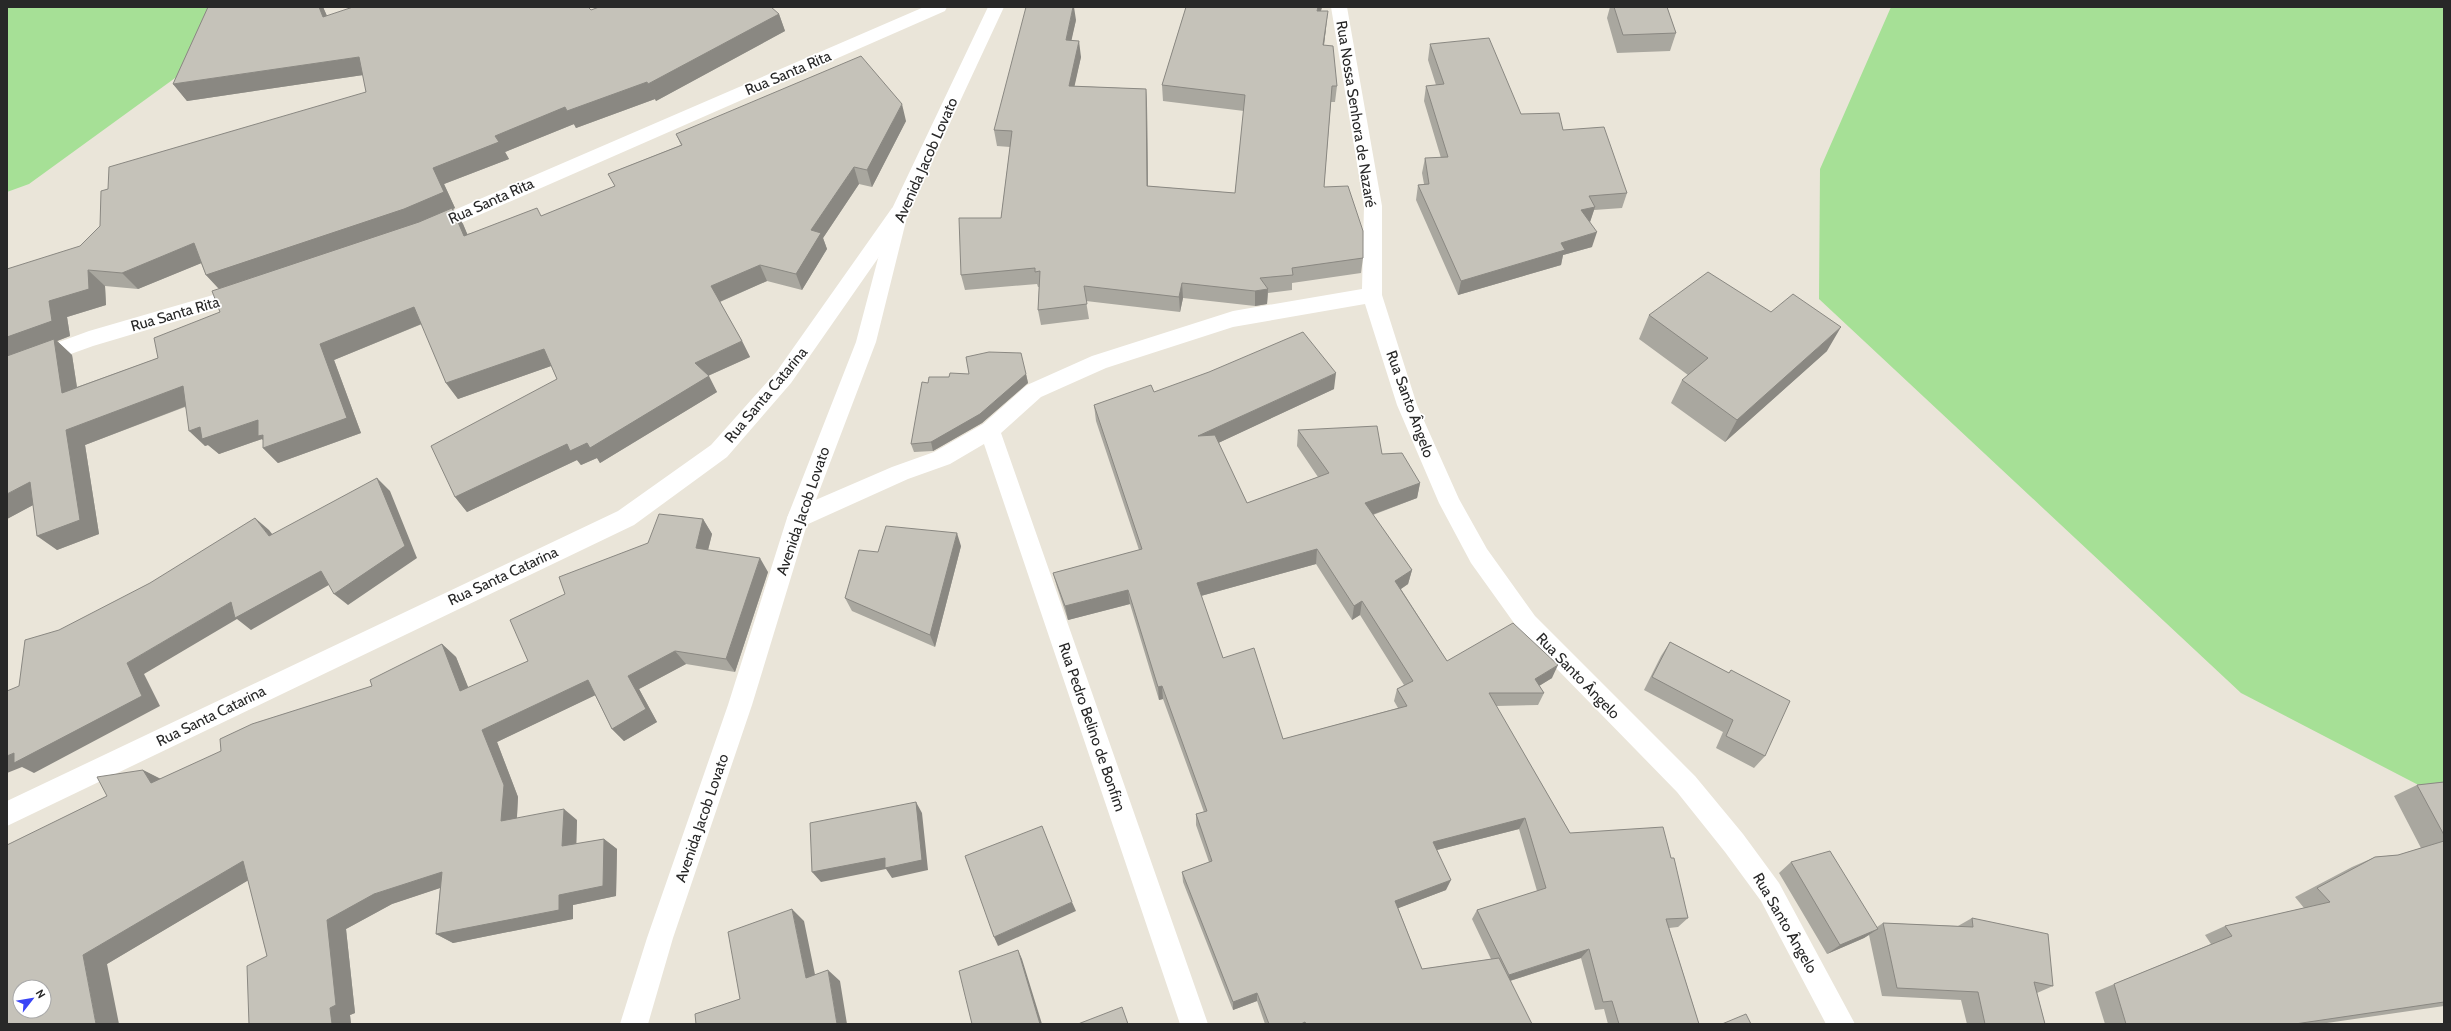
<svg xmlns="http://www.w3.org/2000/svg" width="2451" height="1031" viewBox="0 0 2451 1031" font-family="Cabin,sans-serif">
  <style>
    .green { fill: #a6e096 }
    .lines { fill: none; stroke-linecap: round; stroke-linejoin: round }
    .minor { fill: #fff; fill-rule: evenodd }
    .tertiary { fill: #fff; fill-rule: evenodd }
    .wall { fill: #a9a79f; fill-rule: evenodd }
    .shaded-wall { fill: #8a8882 }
    .building { fill: #c5c2b9; stroke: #8a8882; fill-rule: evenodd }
    .labels { text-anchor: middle; stroke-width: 3.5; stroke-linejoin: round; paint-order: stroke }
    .street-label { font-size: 15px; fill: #282828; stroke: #fff }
  </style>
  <rect width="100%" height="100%" fill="#eae5d9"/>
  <!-- green -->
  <path class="green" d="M7,7H256L233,36L29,184L7,192Z
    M1891,7H2444V791H2430L2241,693L1819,299L1820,169Z"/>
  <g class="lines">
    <!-- minor -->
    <path class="minor" d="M924,7H947L945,11L436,234L429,236L422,234L419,229L422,224Z
      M1331,7H1347L1382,206V295L1417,405L1459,499L1487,549L1535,616L1695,776L1743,834L1779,883L1855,1024H1826L1761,901L1725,852L1677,792L1519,630L1471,563L1439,503L1397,405L1365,304L1233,327L1106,368L1041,397L1001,433L1208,1024H1180L984,444L950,464L908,479L806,525L798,527L790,525L787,518L790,511L892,467L934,452L983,424L1027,385L1092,356L1233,311L1362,289L1364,206Z
      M899,206L906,208L908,213L906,218L791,383L727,457L634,525L7,826V801L618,511L711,445L777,371L892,208Z
      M244,286L251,289L254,294L251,299L93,346L7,377V361L89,331Z"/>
    <!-- tertiary -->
    <path class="tertiary" d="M988,7H1004L908,213L876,342L809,518L752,705L673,938L648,1024H620L647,938L728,705L787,518L856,342L890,213Z"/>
  </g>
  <!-- wall -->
  <path class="wall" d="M208,7H323L327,16L591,10L779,14L785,31L656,101L655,99L576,128L574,124L505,152L509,159L444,184L455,208L453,209L463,224L467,234L542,216L615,186L608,174L681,145L676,134L906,121L872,187L859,184L823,238L827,249L802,290L767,281L720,302L742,341L750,357L708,376L717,392L600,463L597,458L581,465L577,460L467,512L455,497L557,379L551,366L458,399L446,383L422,324L334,360L361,433L278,463L263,448V440L262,439L219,454L208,445L205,446L185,407L85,445L99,534L57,550L33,505L7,519L80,246L366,92L363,75L187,101L173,84ZM201,263L206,275L219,289L220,312L158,358L77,387L72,355L57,341L70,336L67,317L106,305L105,286L138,289Z
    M1186,7H1322L1321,11L1326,28L1324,45L1337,86L1335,102H1331L1324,187L1363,258L1361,273L1292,283V290L1268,293L1267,304L1255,306L1183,298L1180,312L1086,301L1089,319L1041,325L1038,310L1039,287H1038L1037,284L965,290L961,275L1001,218L1010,147L997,146L994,130L1076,20L1071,40L1081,57L1074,86L1146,89L1147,105L1148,186L1235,193L1244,111L1163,101L1162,85Z
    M1610,7H1667L1676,33L1670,51L1617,53L1607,18Z
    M1430,44L1521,114L1563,130L1627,193L1622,208L1594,210L1590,222L1592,247L1563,255L1561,265L1458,295L1416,200L1418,185L1424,184L1422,173L1425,158H1441L1424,101L1426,86L1436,85L1428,60Z
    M1649,315L1827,351L1725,442L1671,403L1682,380L1688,375L1639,339Z
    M969,374H1026L1028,383L982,423L933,451L914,452L911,444L928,383L949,377Z
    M1334,389L1218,443L1247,503L1318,477L1297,446L1298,430L1382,454L1420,483L1417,498L1373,515L1412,570L1408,584L1401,589L1447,661L1552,678L1539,686L1544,693L1538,705L1496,706L1570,833L1671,858L1688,918L1678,927L1669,928L1699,1024H1608L1604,1009L1595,1010L1581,958L1510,981L1532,1024H1265L1257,1001L1233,1010L1183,882L1182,872L1209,862L1196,825V814L1204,812L1163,699L1159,700L1130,604L1068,620L1057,587L1053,573L1139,550L1096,421L1094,405L1154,392ZM1316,564L1352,620L1360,615L1404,685L1397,689L1394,701L1398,708L1283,739L1223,658L1201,596ZM1519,829L1537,891L1477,910L1472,919L1491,959L1422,969L1398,908L1446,890L1437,850Z
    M703,519L712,534L708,550L768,572L735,672L686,664L639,689L657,722L624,741L612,729L595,695L497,742L518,797L517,818L577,820L576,844L604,839L617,849L616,896L573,905V919L453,943L436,934L440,888L392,904L346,929L355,1013L350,1015L351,1024H249L267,956L248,880L107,964L7,1024L107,796L143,770L160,779L372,686L442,644L456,657L468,688L528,661L565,594L648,543Z
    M961,546L935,647L852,611L845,598L878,552Z
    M1670,642L1729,673L1731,670L1765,756L1754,768L1716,748L1723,732L1644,690L1661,656Z
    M2444,782V1006L2320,1024H2105L2095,992L2211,944L2205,935L2225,926L2304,908L2295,897L2352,867L2375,857L2398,855L2421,848L2394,796L2417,785Z
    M1791,862L1877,927L1883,923L1958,926L1972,918L2053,986L2037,993L2045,1024H1967L1961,1000L1882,996L1869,935L1864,938L1827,954L1779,873Z"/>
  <!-- shaded-wall -->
  <path class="shaded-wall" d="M319,7H323L335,34L323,17Z
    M1073,7H1074L1076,20L1068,56L1066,40Z
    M1318,7H1322L1316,27L1317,11Z
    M1328,11L1326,28L1322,61L1323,45Z
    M779,14L785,31L656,101L648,84Z
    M1079,41L1081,57L1071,102L1069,86Z
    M359,57L370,74L187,101L173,84Z
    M647,82L655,99L576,128L567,111Z
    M1146,89L1147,105L1148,202L1147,186Z
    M902,104L906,121L872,187L867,170Z
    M565,107L574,124L505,152L509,159L444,184L455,208L453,209L463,224L475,252L415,226L221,291L206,275L433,168L495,136Z
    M854,167L859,184L823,238L827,249L802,290L796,274L811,230Z
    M1595,207L1590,222L1576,225L1581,210Z
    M1597,232L1592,247L1563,255L1561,265L1458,295L1461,281L1561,243Z
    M194,243L209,260L138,289L122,273Z
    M760,265L767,281L719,302L711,286Z
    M88,270L105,286L106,305L67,317L70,336L57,341L72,355L80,408L7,359V337L49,301Z
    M1182,283L1183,298L1180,312L1179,297Z
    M1268,289L1267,304L1255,306V291Z
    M414,307L426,322L334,360L361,433L278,463L263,448L269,446L262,439L219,454L208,445L205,446L189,431L320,344Z
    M1841,327L1827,351L1725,442L1737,420Z
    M742,341L750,357L703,378L695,363Z
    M544,349L554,365L458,399L446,383Z
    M1336,373L1334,389L1199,452L1198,436Z
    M1026,374L1028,383L982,423L933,451L931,442Z
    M709,376L717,392L600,463L597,458L581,465L577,460L467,512L455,497Z
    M183,386L199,401L85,445L99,534L57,550L37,536L66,430Z
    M377,478L390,491L417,558L348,605L334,594Z
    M30,482L50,496L7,519V494Z
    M1420,483L1417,498L1363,518L1365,503Z
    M255,518L269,530L283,548L269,536Z
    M703,519L712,534L705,562L696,548Z
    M957,533L961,546L935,647L930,635Z
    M1317,549L1316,564L1197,597V583Z
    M760,558L768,572L735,672L726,659Z
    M1412,570L1408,584L1392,595L1395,581Z
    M321,571L334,582L251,630L237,619L144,674L160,706L34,773L22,767L7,773V756L14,753L127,663L231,602Z
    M1128,590L1130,604L1068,620L1065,606Z
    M1362,601L1360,615L1352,620L1354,606Z
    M442,644L456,657L475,704L460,691Z
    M675,651L686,664L639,689L657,722L624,741L612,729L628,676Z
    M1558,665L1552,678L1529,692L1535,679Z
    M588,680L600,693L497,742L518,797L516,832L501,821L482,730Z
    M1162,686L1163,699L1159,700L1158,687Z
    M143,770L165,781L151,783Z
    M916,802L922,813L928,870L892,878L886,869L821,882L812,872Z
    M564,809L577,820L576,857L562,846Z
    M1525,818L1519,829L1429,852L1433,842Z
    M604,839L617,849L616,896L573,905V919L453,943L436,934L559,895Z
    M243,861L264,871L107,964L119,1024H96L83,955Z
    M442,872L458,882L392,904L346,929L355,1013L350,1015L351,1024H332L330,1008L327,920L374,894Z
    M1451,880L1446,890L1391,911L1395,901Z
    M1072,902L1076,911L998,946L994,937Z
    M792,909L804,921L818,989L806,978Z
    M1878,929L1864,938L1827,954L1840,945Z
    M1589,949L1581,958L1503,983L1509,975Z
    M1018,950L1022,959L1042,1024H1040Z
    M828,970L840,981L847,1024H837Z
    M1257,993V1001L1233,1010V1002Z"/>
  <!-- building -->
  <path class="building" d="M208,7H319L323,17L353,7H588L591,10L599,7H771L779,14L648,84L647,82L567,111L565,107L495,136L499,142L433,168L444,192L404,209L206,275L194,243L122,273L88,270L89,289L49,301L52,321L7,337V269L80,246L100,226L101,191L108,189L109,167L366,92L359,57L173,84Z
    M1026,7H1073L1066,40L1079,41L1069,86L1146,89L1147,186L1235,193L1245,95L1162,85L1186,7H1318L1317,11H1328L1323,45L1333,46L1337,86H1332L1324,187L1348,186L1363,231V258L1292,268L1293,275L1260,278L1268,289L1255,291L1182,283L1179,297L1084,286L1087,304L1038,310L1040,271L1035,272V268L961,275L959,218H1001L1012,131L994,130Z
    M1614,7H1667L1676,33L1623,35Z
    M1489,38L1521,114L1559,113L1563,130L1604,127L1627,193L1589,196L1595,207L1581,210L1597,232L1561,243L1565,250L1461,281L1418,185L1429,184L1425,158L1448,157L1426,86L1444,84L1430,44Z
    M861,56L902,104L867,170L854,167L811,230L821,233L796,274L760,265L711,286L742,341L695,363L709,376L590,448L587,443L570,451L567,444L455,497L431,446L557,379L544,349L446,383L414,307L320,344L347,418L263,448V435L258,436V420L202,439L200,427L189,431L183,386L66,430L80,520L37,536L30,482L7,494V356L54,339L62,393L158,358L154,338L220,312L212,291L419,222L452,208L464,236L537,208L541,216L615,186L608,174L682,145L676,134Z
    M1708,272L1771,312L1793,294L1841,327L1737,420L1682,380L1708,358L1649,315Z
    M1303,332L1336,373L1198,436L1215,435L1247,503L1329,473L1298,430L1377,426L1382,454L1402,453L1420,483L1365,503L1412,570L1395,581L1447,661L1513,623L1558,665L1535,679L1544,693H1489L1570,833L1663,827L1671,858H1674L1688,918L1666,919L1699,1024H1619L1612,1001L1603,1002L1589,949L1509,975L1477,910L1546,888L1525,818L1433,842L1451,880L1395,901L1422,969L1499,958L1532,1024H1306L1305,1022L1301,1024H1269L1257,993L1233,1002L1182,872L1212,861L1196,814L1207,811L1162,686L1158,687L1128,590L1065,606L1053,573L1142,549L1094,405L1151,385L1154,392L1209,372ZM1317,549L1354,606L1362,601L1413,681L1397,689L1407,706L1283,739L1254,648L1223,658L1197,583Z
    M989,352L1021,353L1026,374L980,414L931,442L911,444L922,382L928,383L929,377H949L950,373L969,374L966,357Z
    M377,478L405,546L334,594L321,571L235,618L231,602L127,663L142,696L14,763V753L7,756V691L19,686L25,640L59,630L150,583L255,518L269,536Z
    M659,514L703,519L696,548L760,558L726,659L675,651L628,676L646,709L612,729L588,680L482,730L504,785L501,821L564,809L562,846L604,839L603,886L559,895V910L436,934L442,872L374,894L327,920L336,1005L330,1008L332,1024H249L247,966L267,956L243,861L83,955L96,1024H7V845L107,796L97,777L143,770L151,783L221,751L220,739L252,724L372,686L370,680L442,644L460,691L528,661L510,620L565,594L559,577L648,543ZM20,987H44V1011H20Z
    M886,526L957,533L930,635L845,598L859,550L878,552Z
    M1670,642L1729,673L1731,670L1790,701L1765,756L1726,736L1733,720L1652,677Z
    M2444,782V835L2417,785Z
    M916,802L922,860L885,868V858L812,872L810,823Z
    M1042,826L1072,902L994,937L965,856Z
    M2444,841V1002L2295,1024H2126L2114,984L2232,936L2225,926L2330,902L2317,888L2375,857L2398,855Z
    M1830,851L1878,929L1840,945L1791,862Z
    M792,909L806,978L828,970L837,1024H696L695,1014L740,999L728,932Z
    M1972,918L2048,934L2053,986L2034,982L2045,1024H1985L1978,992L1897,988L1883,923L1973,927Z
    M1018,950L1040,1024H972L959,971Z
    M1122,1007L1128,1024H1078Z
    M1746,1014L1751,1024H1722Z"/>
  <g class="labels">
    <!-- street labels -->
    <g class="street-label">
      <text transform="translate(788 73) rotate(-23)" y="5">Rua Santa Rita</text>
      <text transform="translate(1356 114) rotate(81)" y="5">Rua Nossa Senhora de Nazaré</text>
      <text transform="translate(926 160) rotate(-66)" y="5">Avenida Jacob Lovato</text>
      <text transform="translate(491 201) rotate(-24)" y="5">Rua Santa Rita</text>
      <text transform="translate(175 314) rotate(-16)" y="5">Rua Santa Rita</text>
      <text transform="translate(766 395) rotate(-50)" y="5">Rua Santa Catarina</text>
      <text transform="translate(1410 404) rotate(70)" y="5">Rua Santo Ângelo</text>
      <text transform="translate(803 511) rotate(-71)" y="5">Avenida Jacob Lovato</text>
      <text transform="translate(503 576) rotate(-25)" y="5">Rua Santa Catarina</text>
      <text transform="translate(1578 676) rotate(46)" y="5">Rua Santo Ângelo</text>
      <text transform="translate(211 716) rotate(-26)" y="5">Rua Santa Catarina</text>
      <text transform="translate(1092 727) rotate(71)" y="5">Rua Pedro Belino de Bonfim</text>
      <text transform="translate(702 818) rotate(-71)" y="5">Avenida Jacob Lovato</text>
      <text transform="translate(1785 923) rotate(60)" y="5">Rua Santo Ângelo</text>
    </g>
  </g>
  <!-- border -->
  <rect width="2451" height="1031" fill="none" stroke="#282828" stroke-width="16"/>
  <!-- north arrow -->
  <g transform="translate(32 999) rotate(59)"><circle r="19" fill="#ffffff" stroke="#a9a9a9"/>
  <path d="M0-3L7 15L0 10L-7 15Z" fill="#3a45f6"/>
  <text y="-6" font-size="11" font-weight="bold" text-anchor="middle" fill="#282828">N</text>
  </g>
</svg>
